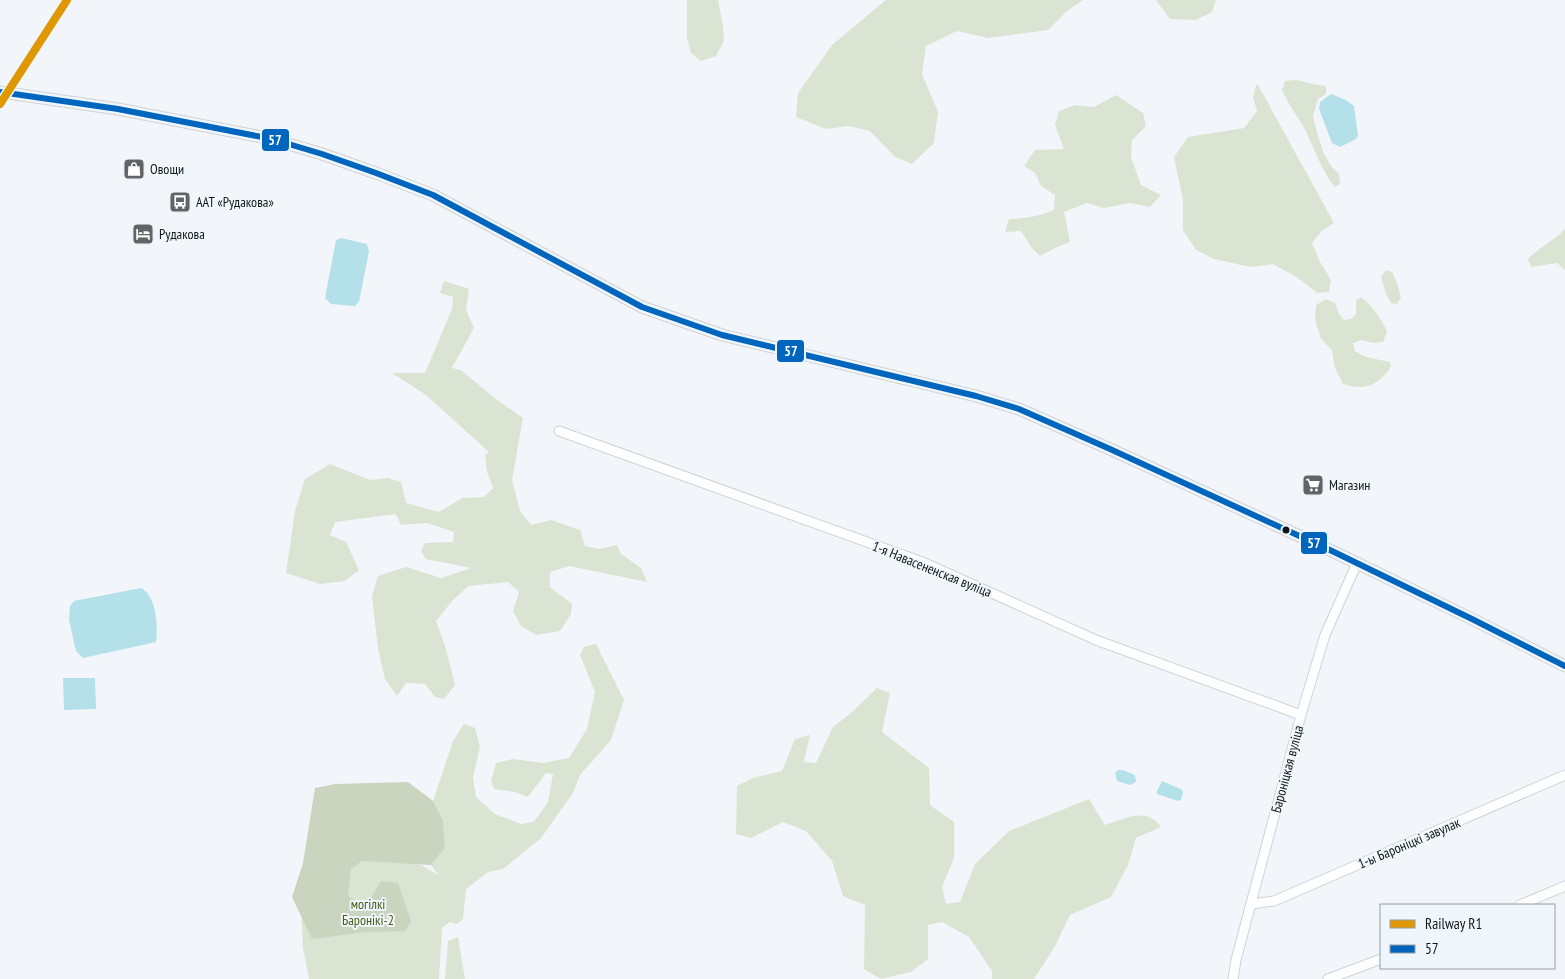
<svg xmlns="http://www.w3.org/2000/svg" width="1565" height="979" viewBox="0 0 1565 979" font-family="'PT Sans Narrow',sans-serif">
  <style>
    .green { fill: #dbe4d2 }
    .forest { fill: #cbd4be }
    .water { fill: #b4e0ea }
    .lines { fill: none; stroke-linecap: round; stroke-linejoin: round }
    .street-casing { stroke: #cfd3d6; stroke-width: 11 }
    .secondary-casing { stroke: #cfd3d6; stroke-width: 13 }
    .street { stroke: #fdfefe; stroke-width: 9 }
    .secondary { stroke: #f4f2f6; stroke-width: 11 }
    .bus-1-casing { stroke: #eff7fd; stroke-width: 10 }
    .bus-1 { stroke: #0065bd; stroke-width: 6 }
    .rail-1-casing { stroke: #eff7fd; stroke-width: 11 }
    .rail-1 { stroke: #e09802; stroke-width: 8 }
    .bus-dot { fill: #131618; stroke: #eff7fd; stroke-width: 2 }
    .labels { text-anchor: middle; stroke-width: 4; stroke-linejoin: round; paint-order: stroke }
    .poi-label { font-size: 14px; fill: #131618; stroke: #eff7fd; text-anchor: start }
    .street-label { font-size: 14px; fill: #131618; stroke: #eff7fd }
    .park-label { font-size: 14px; fill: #4b5c17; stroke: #eff7fd }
    .line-badge { stroke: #eff7fd; stroke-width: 2 }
    .badge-label { font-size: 14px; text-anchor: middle; font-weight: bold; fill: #fff }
  </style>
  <rect width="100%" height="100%" fill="#f2f6fa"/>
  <!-- green -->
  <path class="green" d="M687,0H718L723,26L724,41L716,56L701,61L691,53L687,38Z
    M886,0H1083L1067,11L1048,30L988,38L957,31L926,46L922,74L938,112L934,143L912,164L895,157L870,131L849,126L826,129L796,117L798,93L832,45Z
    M1156,0H1216L1212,12L1196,20L1170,19Z
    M1297,80L1312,84L1326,86V94L1318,99L1313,116L1318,136L1324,154L1331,166L1339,174L1340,184L1335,187C1321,171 1313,144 1302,124C1295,113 1287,102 1282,90L1285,81Z
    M1257,83L1334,223L1322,231L1312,243L1320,262L1331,280L1329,292L1317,293L1298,278L1273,264L1250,267L1214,259L1196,250L1183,230V200L1174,157L1188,137L1244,128L1257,111L1253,97Z
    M1116,95L1143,113L1146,126L1132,140L1131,157L1141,185L1161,195L1150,207L1130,203L1104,208L1087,203L1064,212L1070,242L1059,246L1040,256L1031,247L1021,231L1005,232L1009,219C1024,219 1040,216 1054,210L1055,195L1041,186L1035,173L1024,166L1035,150L1064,149L1055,125L1059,111L1075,105L1094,107Z
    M1565,229V270L1557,263L1531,267L1528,259C1539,247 1554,241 1565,229Z
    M1386,270L1392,272L1397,283L1401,297L1397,304L1391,303L1386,294L1381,277Z
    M444,281L469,289L466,310L474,328L452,368L461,370L497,400L523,418L512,480L520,511L531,525L551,520L580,530L585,546L599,549L617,545L621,554L641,568L647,582L569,566L550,572V587L572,604L571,614L560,631L536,635L521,626L513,611L519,592L508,582L469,586L453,600L436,621L446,649L455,685L444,699L435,697L425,684L406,683L397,696L385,679L378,649L372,596L378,576L406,567L441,578L471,568L426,559L421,551L425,543L453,542L454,532L427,523L401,525L396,514L335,522L330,535L346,542L359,570L345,581L320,584L286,573L295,511L305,479L330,464L370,480L388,478L401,482L406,503L439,512L462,498L484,497L493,488L487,472L485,455L489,452L426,395L392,373H425L452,309L453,297L440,293Z
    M1361,297C1372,305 1381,319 1387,331L1383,342L1372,343L1362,340L1353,343L1355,351L1366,357L1390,362L1391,367C1378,386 1365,391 1343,384L1335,368L1332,350L1321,339L1315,320L1316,305L1326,299L1335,303L1339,314L1344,320L1351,319L1356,314V300Z
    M596,644L624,700L611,740L580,775L573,793L541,838L503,869L488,872L466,889L463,919L457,924L450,922L442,928L439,979H309L303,948L301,900L316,837L415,862L438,875L431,865L445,848L443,820L433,801L453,741L464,724L475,728L480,747L473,778L476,797L495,814L521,824L534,822L548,802L553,774L546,773L528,797L515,792L494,789L491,781L496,763L513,759L543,763L569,758L587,729L595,692L580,655L584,647Z
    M877,688L890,693L882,732L929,768L930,805L954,822V858L942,887L946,904L960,902L975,864L1009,831L1089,799L1105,825C1125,819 1146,806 1161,827L1136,838L1128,865L1111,897L1070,915L1054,948L1034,979H992V971L969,937L942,922L928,925V959L911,972L881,979L864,969L865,905L843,896L832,861L806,831L783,822L751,838L736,834L737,786L753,778L782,771L795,739L810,735L804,762L816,763L833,727L851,713Z
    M458,937L465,979H445L448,941Z"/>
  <!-- forest -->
  <path class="forest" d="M408,782L433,801L443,820L445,848L431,865L362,861L351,869L348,896L357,902L370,900L381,881L398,883L411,921L405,931L366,932L312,939L292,897L303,863L315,788L335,784Z"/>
  <!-- water -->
  <path class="water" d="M1331,94L1346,100L1354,106L1358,135L1356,139L1340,147L1332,143L1319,109L1320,102Z
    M341,238L367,244L369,251L359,302L355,306L331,304L325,298L336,240Z
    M141,588C157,596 158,627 156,642L83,658L76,651L69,620L70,606L74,601Z
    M63,678H95L96,709L64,710Z
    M1118,770H1123L1135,775L1136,782L1130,785L1117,781L1115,773Z
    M1162,781L1181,789L1183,792L1181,800L1178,801L1157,794V791Z"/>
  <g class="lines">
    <!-- street casing -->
    <g class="street-casing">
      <path id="street" d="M559,431L925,563L1096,640L1301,715
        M1251,904L1274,901L1565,775
        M1520,905L1565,886
        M1233,979L1236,960L1301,715L1325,635L1357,563
        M1328,979L1381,959"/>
    </g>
    <!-- secondary casing -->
    <g class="secondary-casing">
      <path id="secondary" d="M0,92L118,109L272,139L322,154L376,173L433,195L642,307L722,335L976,396L1019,409L1110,449L1332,551L1472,619L1565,666"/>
    </g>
    <!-- street -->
    <use href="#street" class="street"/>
    <!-- secondary -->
    <use href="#secondary" class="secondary"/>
    <!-- bus-1 casing -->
    <g class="bus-1-casing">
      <path id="bus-1" d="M0,92L118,109L272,139L322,154L376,173L433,195L642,307L722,335L976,396L1019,409L1110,449L1332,551L1472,619L1565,666"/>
    </g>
    <!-- bus-1 -->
    <use href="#bus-1" class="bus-1"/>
    <!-- rail-1 casing -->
    <g class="rail-1-casing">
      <path id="rail-1" d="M0,104L67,0"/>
    </g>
    <!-- rail-1 -->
    <use href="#rail-1" class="rail-1"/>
  </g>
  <!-- icons -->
  <defs>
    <g id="shop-square" transform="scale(1.125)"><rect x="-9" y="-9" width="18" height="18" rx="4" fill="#616467" stroke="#eff7fd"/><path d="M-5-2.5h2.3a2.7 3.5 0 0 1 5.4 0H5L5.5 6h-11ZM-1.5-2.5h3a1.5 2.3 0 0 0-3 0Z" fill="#fff"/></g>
    <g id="bus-square" transform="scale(1.125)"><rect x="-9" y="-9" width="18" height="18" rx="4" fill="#616467" stroke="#eff7fd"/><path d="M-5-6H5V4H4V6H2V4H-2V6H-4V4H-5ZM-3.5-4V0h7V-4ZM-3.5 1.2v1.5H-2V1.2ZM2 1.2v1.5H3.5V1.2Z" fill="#fff"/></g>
    <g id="hotel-square" transform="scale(1.125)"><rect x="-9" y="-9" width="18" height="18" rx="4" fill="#616467" stroke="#eff7fd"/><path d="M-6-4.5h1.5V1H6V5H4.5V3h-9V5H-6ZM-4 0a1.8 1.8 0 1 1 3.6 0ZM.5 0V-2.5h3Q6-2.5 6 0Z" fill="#fff"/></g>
    <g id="supermarket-square" transform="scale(1.125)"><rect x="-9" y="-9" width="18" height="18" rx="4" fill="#616467" stroke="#eff7fd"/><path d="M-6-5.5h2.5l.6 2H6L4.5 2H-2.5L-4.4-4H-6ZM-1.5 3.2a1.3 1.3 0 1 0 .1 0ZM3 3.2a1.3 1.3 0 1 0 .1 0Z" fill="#fff"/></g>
  </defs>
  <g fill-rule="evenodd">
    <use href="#shop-square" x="134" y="169"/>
    <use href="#bus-square" x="180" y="202"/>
    <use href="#hotel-square" x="143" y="234"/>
    <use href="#supermarket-square" x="1313" y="485"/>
  </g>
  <!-- markers -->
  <circle class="bus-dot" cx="1286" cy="530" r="4.5"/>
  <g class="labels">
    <!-- poi labels -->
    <g class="poi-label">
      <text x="150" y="174">Овощи</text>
      <text x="196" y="207">ААТ «Рудакова»</text>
      <text x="159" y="239">Рудакова</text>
      <text x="1329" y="490">Магазин</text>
    </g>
    <!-- street labels -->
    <g class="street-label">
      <text transform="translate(932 569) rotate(22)" y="5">1-я Навасененская вуліца</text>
      <text transform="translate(1287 769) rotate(-75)" y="5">Бароніцкая вуліца</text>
      <text transform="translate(1409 843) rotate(-23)" y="5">1-ы Бароніцкі завулак</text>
    </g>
    <!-- park labels -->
    <g class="park-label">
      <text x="368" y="909">могілкі<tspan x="368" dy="16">Баронікі-2</tspan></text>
    </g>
  </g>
  <g class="line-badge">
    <rect x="261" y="128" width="29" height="24" rx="5" fill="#0065bd"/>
    <rect x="776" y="339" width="29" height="24" rx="5" fill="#0065bd"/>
    <rect x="1300" y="531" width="28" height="24" rx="5" fill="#0065bd"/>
  </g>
  <g class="badge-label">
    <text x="275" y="145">57</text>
    <text x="791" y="356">57</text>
    <text x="1314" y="548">57</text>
  </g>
  <!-- legend -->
  <rect x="1380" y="904" width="175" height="65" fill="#eff7fd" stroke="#979da1"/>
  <rect x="1390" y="920" width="25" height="8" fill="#e09802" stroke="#979da1"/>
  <text x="1425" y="929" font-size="15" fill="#131618">Railway R1</text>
  <rect x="1390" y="945" width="25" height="8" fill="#0065bd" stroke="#979da1"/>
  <text x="1425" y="954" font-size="15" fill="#131618">57</text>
</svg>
